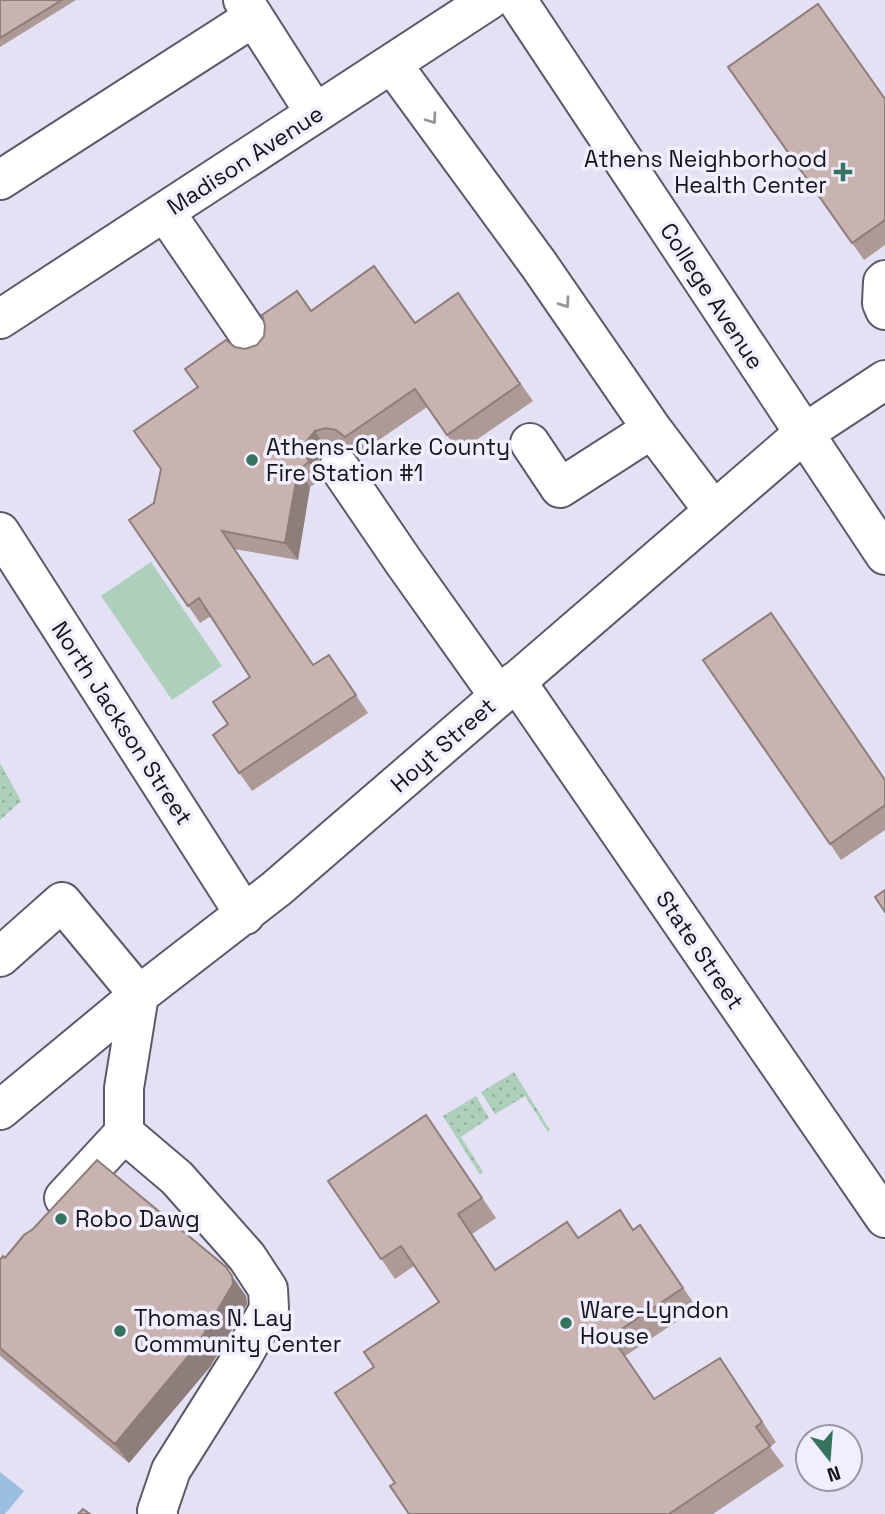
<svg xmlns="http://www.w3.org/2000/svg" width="885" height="1514" viewBox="0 0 885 1514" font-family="'Space Grotesk',sans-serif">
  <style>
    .grass { fill: #adcfbb }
    .park { fill: url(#park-dots) }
    .water { fill: #99bee0 }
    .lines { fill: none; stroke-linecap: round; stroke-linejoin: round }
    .minor-casing { stroke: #5c5969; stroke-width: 42 }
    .minor { stroke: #fff; stroke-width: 38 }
    .wall { fill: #ad9a97 }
    .shaded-wall { fill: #8d7d7b }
    .building { fill: #c9b3b0; stroke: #8d7d7b; stroke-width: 2 }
    .oneway { stroke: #969598 }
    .poi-dot { fill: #36735f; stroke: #f1eefe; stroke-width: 2.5 }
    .labels { text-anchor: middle; stroke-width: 7; stroke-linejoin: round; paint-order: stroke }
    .poi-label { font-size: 23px; fill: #15141b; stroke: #f1eefe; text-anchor: start }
    .street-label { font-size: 23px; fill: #15141b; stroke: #f1eefe }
  </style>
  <defs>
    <pattern id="park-dots" width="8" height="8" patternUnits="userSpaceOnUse" patternTransform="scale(1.75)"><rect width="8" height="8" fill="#adcfbb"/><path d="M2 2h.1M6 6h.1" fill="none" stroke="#94b1a0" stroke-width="1.8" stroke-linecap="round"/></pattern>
  </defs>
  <rect width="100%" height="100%" fill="#e4e1f4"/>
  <!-- grass -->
  <path class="grass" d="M151,562L222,666L172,700L101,596Z"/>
  <!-- park -->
  <path class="park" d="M0,763L21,801L0,820Z
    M514,1072L550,1130L548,1132L525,1096L495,1114L481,1092Z
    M476,1096L489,1118L461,1137L483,1172L480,1175L443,1116Z"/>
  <!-- water -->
  <path class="water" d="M0,1472L24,1491L5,1514H0Z"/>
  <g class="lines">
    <!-- minor casing -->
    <g class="minor-casing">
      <path id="minor" d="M243,0L315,113
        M517,0L885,555
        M392,64L539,265L652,429L713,510
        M0,180L254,17
        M165,212L256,345
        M885,280L883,282L882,303L885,310
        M0,319L489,0
        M530,443L560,488L652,429
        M339,467L403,561L499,696
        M0,532L245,915
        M516,681L885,1218
        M0,957L62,902L139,995L124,1088V1133L177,1178L247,1257L268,1289L269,1309L242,1357L171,1470L157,1511L158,1514
        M0,1110L139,995L276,889L803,434L885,380
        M64,1198L124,1133"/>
    </g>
    <!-- minor -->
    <use href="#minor" class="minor"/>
  </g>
  <!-- wall -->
  <path class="wall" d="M0,0H76L0,47Z
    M728,67L885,99V245L864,260Z
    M458,293L533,401L459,452L427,407L357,455L348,447L338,445L327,449L319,458L317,469L321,480L310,487L298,560L234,549L314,665L329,655L368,713L252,791L213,735L228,724L250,677L211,616L200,623L129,520L154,503L235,347L245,349L257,345L311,311L415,323Z
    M703,660L885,780V830L841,860Z
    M426,1115L496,1218L472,1234L496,1270L578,1238L633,1230L640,1225L697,1308L625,1356L654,1399L720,1358L776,1442L770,1447L784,1466L713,1514H409L395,1483L374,1367L439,1302L414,1266L395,1279L328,1181Z
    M5,1258L246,1296L247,1304L210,1367L129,1463L0,1356V1260Z"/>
  <!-- shaded-wall -->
  <path class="shaded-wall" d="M315,431L327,449L319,458L317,469L321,480L309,462L305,452L307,441Z
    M298,470L310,487L298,560L285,543Z
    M226,1267L246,1296L247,1304L210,1367L129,1463L115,1444Z"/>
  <!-- building -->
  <path class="building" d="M0,0H62L0,38Z
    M818,4L885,99V220L852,243L728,67Z
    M374,266L415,323L458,293L520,384L447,435L415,389L345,437L336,430L326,428L315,431L307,441L305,452L309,462L298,470L285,543L222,531L313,665L329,655L356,695L239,773L213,735L228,724L213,702L250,677L199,598L188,606L129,520L154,503L161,469L134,431L198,387L185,369L226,340L235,347L245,349L257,345L264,336L265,326L262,315L297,291L311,311Z
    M771,613L885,780V805L830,844L703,660Z
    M885,890V912L875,897Z
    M426,1115L482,1198L458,1214L495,1270L567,1222L578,1238L620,1210L633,1230L640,1225L683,1288L611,1336L654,1399L720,1358L762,1422L756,1427L770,1446L669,1514H409L390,1486L395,1483L335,1393L374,1367L364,1352L439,1302L401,1246L381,1259L328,1181Z
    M97,1160L226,1267L232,1276L233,1284L196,1347L115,1444L0,1348V1260L3,1256L5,1258L24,1235L33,1229Z
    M83,1509L90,1514H78Z"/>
  <!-- one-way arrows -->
  <defs><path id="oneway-chevron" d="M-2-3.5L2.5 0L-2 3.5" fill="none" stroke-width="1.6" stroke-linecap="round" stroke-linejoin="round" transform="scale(1.75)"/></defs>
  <g class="oneway">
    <use href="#oneway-chevron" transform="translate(432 119) rotate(54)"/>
    <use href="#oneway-chevron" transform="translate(565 303) rotate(55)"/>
  </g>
  <!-- markers -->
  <g class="poi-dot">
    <path d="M839.5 161.5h7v7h7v7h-7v7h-7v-7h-7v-7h7z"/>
    <circle cx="252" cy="460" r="7"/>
    <circle cx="61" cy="1219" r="7"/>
    <circle cx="566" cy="1323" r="7"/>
    <circle cx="120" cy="1331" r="7"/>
  </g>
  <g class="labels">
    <!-- poi labels -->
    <g class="poi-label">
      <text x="827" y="167" text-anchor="end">Athens Neighborhood<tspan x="827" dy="26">Health Center</tspan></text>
      <text x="266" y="455">Athens-Clarke County<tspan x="266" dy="26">Fire Station #1</tspan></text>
      <text x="75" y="1227">Robo Dawg</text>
      <text x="580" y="1318">Ware-Lyndon<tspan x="580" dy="26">House</tspan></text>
      <text x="134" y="1326">Thomas N. Lay<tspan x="134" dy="26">Community Center</tspan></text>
    </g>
    <!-- street labels -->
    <g class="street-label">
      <text transform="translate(245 160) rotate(-33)" y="8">Madison Avenue</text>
      <text transform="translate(712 296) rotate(57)" y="8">College Avenue</text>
      <text transform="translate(122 723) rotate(57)" y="8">North Jackson Street</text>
      <text transform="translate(443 745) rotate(-41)" y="8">Hoyt Street</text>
      <text transform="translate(700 950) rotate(56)" y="8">State Street</text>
    </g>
  </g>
  <!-- north arrow -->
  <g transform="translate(829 1458) rotate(163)"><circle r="33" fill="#f1eefe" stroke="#9997a3" stroke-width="2"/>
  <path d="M0-5L12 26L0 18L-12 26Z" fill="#36735f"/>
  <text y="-10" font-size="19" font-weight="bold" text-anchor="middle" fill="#15141b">N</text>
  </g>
</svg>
